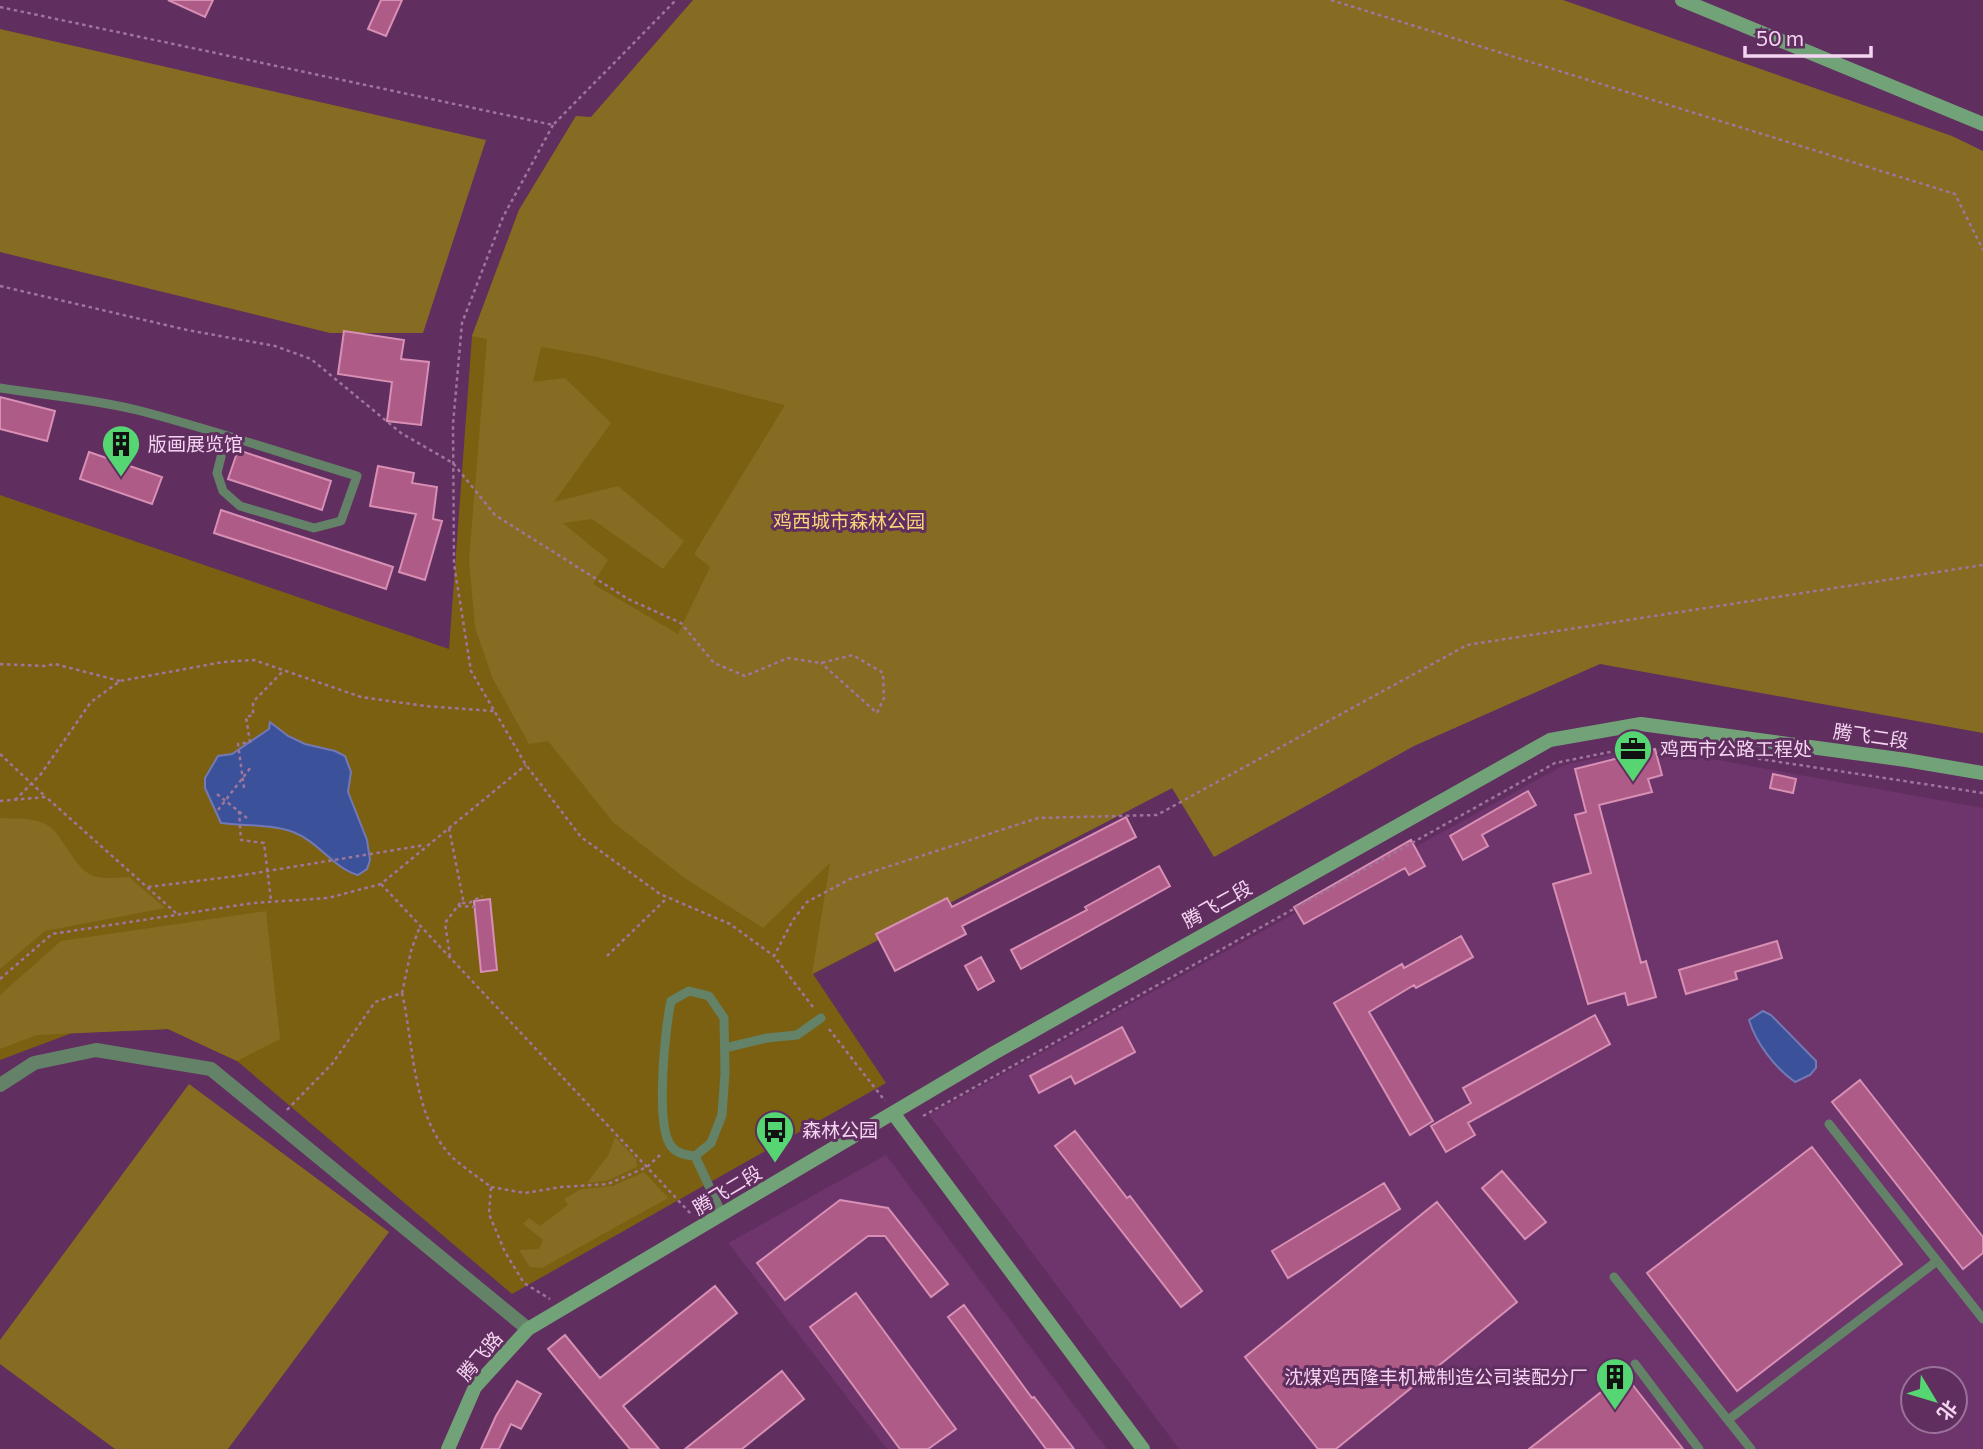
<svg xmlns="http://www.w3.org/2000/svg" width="1983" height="1449" viewBox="0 0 1983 1449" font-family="Commissioner,'Noto Sans SC',sans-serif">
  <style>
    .built { fill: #6d356c; fill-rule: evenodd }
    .green { fill: #7b6011 }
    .forest { fill: #866c22; fill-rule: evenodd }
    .water { fill: #3b529a; stroke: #7279b4; stroke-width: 2 }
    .building { fill: #ae5b87; stroke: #d88fb4; stroke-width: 2 }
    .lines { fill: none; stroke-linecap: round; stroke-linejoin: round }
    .path { stroke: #9f759d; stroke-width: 2.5; stroke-dasharray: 3.5 3.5; stroke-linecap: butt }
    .lane { stroke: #638267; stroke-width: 9 }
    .street { stroke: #638267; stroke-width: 14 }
    .secondary { stroke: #72a378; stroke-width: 14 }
    .labels { text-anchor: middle; stroke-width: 6; stroke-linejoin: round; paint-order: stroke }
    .poi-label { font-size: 19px; fill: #f4d5f1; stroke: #602e5f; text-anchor: start }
    .park-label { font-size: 19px; fill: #fbd679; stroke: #602e5f }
    .street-label { font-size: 19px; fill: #f4d5f1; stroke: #602e5f }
  </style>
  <rect width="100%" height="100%" fill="#602e5f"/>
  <!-- built -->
  <path class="built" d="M1646,747L1983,808V1449H1179L929,1115L1564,765ZM1913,1379H1955V1421H1913Z
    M886,1155L1107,1449H887L728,1243Z"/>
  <!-- green -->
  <path class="green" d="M576,116L786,141L1680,525L813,974L886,1083L512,1294L237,1061L168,1029L72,1033L0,1060V495L449,649L472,336L519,210Z"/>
  <!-- forest -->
  <path class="forest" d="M693,0H1563L1952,136L1983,151V733L1600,664L1414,746L1214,857L1172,788L812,974L830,863L763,928L686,879L613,822L548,741L529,744L492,677L475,627L469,560L487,339L472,336L519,210L576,116L591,117ZM541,347L593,356L785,405L694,554L710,567L678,634L593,584L608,560L563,523L592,519L663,569L684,541L618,486L554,502L611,423L565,378L533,382Z
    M0,29L486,140L423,333H330L0,252Z
    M0,818C16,819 34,817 49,826C56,831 61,840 66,847C87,879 92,880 129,877L165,908L45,931L0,969Z
    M266,911L280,1039L237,1061L168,1029L37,1035L0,1049V995L61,941Z
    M189,1084L389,1232L228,1449H115L0,1364V1340Z
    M615,1137L636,1159L637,1167L606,1181L587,1183L609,1154Z
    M644,1172L668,1198L542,1268L530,1267L519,1250L539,1249L543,1240L523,1224L529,1218L540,1226L568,1205L564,1199L581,1189L613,1186Z"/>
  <!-- water -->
  <path class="water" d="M270,722L288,736L305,744L335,751L345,756L351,772L348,792L367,840L370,860L367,869L358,875C333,868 318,841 293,832C271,824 244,826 221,823L205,788V778L218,756L232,754L269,729Z
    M1763,1011L1771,1015L1816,1061V1068L1810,1075L1795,1082C1775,1068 1756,1043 1749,1020Z"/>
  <!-- building -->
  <path class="building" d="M168,0H213L205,17Z
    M381,0H402L386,36L368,29Z
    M344,331L404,340L401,359L429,362L421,425L387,421L392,382L338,374Z
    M0,397L55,411L47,441L0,429Z
    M238,450L331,481L322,510L228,479Z
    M89,452L162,477L152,504L80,479Z
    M378,466L414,473L412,483L437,487L433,519L442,521L425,580L399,572L416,514L370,506Z
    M221,510L393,567L386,589L214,533Z
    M1655,749L1662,775L1648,779L1652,792L1599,805L1641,963L1646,961L1656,997L1628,1005L1625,993L1588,1004L1553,884L1591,873L1575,815L1586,812L1575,769Z
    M1773,774L1796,779L1793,793L1770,788Z
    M1528,791L1536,805L1482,835L1488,846L1463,860L1450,836Z
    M1126,817L1136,837L962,926L966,934L895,971L876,934L947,898L952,907Z
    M1411,840L1425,866L1409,875L1405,868L1304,924L1294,907Z
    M1159,866L1170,886L1021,969L1011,950L1087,910L1085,907Z
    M490,899L497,970L481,972L474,901Z
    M1461,936L1473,957L1416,988L1414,985L1369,1012L1433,1121L1410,1135L1334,1003L1402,964L1404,968Z
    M1777,941L1782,958L1735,972L1737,979L1686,994L1679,970Z
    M981,957L994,981L978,990L965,966Z
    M1595,1015L1610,1044L1468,1123L1475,1135L1446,1152L1431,1126L1471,1103L1463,1088Z
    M1122,1027L1135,1052L1075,1084L1071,1076L1039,1093L1030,1076Z
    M1860,1080L1983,1237V1253L1963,1269L1832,1102Z
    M1075,1131L1127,1198L1130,1196L1202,1291L1181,1307L1055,1146Z
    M1812,1147L1902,1264L1737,1391L1647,1273Z
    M1502,1171L1546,1222L1525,1239L1482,1188Z
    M1384,1183L1400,1209L1288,1278L1272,1251Z
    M840,1200L888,1208L948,1284L931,1297L885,1236H868L785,1300L757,1263Z
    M1437,1202L1517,1302L1336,1449H1318L1245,1357Z
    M715,1286L737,1313L623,1406L659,1449H630L548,1349L565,1335L600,1378Z
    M856,1293L956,1429L928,1449H900L810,1327Z
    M964,1305L1032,1398L1034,1397L1074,1449H1046L948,1317Z
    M782,1371L804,1399L742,1449H685Z
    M1624,1374L1683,1449H1529Z
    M517,1381L541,1394L521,1429L511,1424L499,1449H481L496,1416Z"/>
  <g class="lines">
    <!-- path -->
    <path class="path" d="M1331,0L1955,194L1983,250
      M0,7L553,125L676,0
      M553,125L503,217L462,323L453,424L454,564L471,671L526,765L581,837L660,894L730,924L774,956
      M0,286L187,330L275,346L311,359L401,433L453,463L495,515L628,599L681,623L714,663L745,676L788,658L821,663L853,655L883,673L884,698L877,713L821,663
      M0,664L44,666L55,664L120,681
      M1668,745L1983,793
      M0,754L46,797
      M244,788L238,744L250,742L246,717L253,715V702L284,670
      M217,794L247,818
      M15,800L41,774L91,702L120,681L223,662L254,660L361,697L425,706L494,711
      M0,801L46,797L176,913
      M218,810L251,767
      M239,811L241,840L264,843L271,900
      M449,828L463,899L445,923L450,956
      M381,884L691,1214
      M148,887L237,876L425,845
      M462,903H469L482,896
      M458,906L475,907
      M607,956L667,898
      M0,979L52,934L253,903L328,898L381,884L526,765
      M402,993C414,1045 412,1116 452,1157C464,1168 478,1177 491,1187L489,1214L505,1252L524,1283L550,1299
      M813,1007L774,956L793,920L807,902L850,879L1038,818L1157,815L1467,645L1983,565
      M829,1029L885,1101
      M287,1110L332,1064L375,1002L402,993L411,951L420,926
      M923,1116L1555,763L1655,743
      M491,1187L525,1193L561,1187L608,1184L647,1167L660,1155"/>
    <!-- lane -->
    <path class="lane" d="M0,388C46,395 92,399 137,410C211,429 284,454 357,476L341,521L314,528L240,506L223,491L217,473L226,437
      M725,1048L767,1038L797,1035L821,1018
      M1829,1124L1983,1319
      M695,1156C686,1155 677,1154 671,1146C655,1125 665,1028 671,1001L689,991L709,996L724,1018L725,1073L722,1115L711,1143L695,1156L722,1214
      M1614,1277L1751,1449
      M1635,1364L1699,1449
      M1728,1420L1937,1261"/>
    <!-- street -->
    <path class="street" d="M0,1085L34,1063L96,1050L211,1069L528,1329"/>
    <!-- secondary -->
    <path class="secondary" d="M1682,0L1983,124
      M893,1113L1143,1449
      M448,1449L475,1387L528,1329L994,1053L1550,740L1641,724L1906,760L1983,773"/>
  </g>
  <!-- icons -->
  <defs>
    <g id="building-pin" transform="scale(2.0125)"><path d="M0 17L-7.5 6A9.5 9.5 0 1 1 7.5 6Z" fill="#55d672" stroke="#602e5f"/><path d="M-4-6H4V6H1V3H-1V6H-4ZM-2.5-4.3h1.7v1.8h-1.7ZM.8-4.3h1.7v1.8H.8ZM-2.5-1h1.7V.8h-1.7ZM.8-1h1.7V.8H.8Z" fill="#111"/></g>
    <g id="office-pin" transform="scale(2.0125)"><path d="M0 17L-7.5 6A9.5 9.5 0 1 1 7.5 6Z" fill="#55d672" stroke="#602e5f"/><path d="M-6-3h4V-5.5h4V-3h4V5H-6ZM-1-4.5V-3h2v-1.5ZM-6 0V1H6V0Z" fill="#111"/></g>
    <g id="bus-pin" transform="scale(2.0125)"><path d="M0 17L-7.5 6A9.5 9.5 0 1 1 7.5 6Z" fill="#55d672" stroke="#602e5f"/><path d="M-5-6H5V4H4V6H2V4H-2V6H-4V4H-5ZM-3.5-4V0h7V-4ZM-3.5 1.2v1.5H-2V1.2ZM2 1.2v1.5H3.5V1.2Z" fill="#111"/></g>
  </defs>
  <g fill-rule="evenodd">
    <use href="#building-pin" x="121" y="444"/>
    <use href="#office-pin" x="1633" y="749"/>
    <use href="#bus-pin" x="775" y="1130"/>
    <use href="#building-pin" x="1615" y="1377"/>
  </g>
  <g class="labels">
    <!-- poi labels -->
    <g class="poi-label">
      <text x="148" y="451">版画展览馆</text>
      <text x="1660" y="756">鸡西市公路工程处</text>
      <text x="802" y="1137">森林公园</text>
      <text x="1588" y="1384" text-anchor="end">沈煤鸡西隆丰机械制造公司装配分厂</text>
    </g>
    <!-- park labels -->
    <g class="park-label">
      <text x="849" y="528">鸡西城市森林公园</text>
    </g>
    <!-- street labels -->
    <g class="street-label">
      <text transform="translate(1871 736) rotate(8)" y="7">腾飞二段</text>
      <text transform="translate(1217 904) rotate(-29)" y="7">腾飞二段</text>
      <text transform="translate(727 1190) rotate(-31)" y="7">腾飞二段</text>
      <text transform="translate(480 1356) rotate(-50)" y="7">腾飞路</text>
    </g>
  </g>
  <!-- north arrow -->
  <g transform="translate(1934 1400) rotate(128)"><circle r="33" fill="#602e5f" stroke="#9b7199" stroke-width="2"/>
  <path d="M0-5L12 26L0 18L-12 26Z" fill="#55d672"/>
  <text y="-10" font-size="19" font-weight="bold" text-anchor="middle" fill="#f4d5f1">北</text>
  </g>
  <!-- scale -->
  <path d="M1745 46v10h126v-10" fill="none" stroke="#f4d5f1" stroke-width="3.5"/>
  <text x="1756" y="46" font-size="21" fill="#f4d5f1" stroke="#602e5f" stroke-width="5" paint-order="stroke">50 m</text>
</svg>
